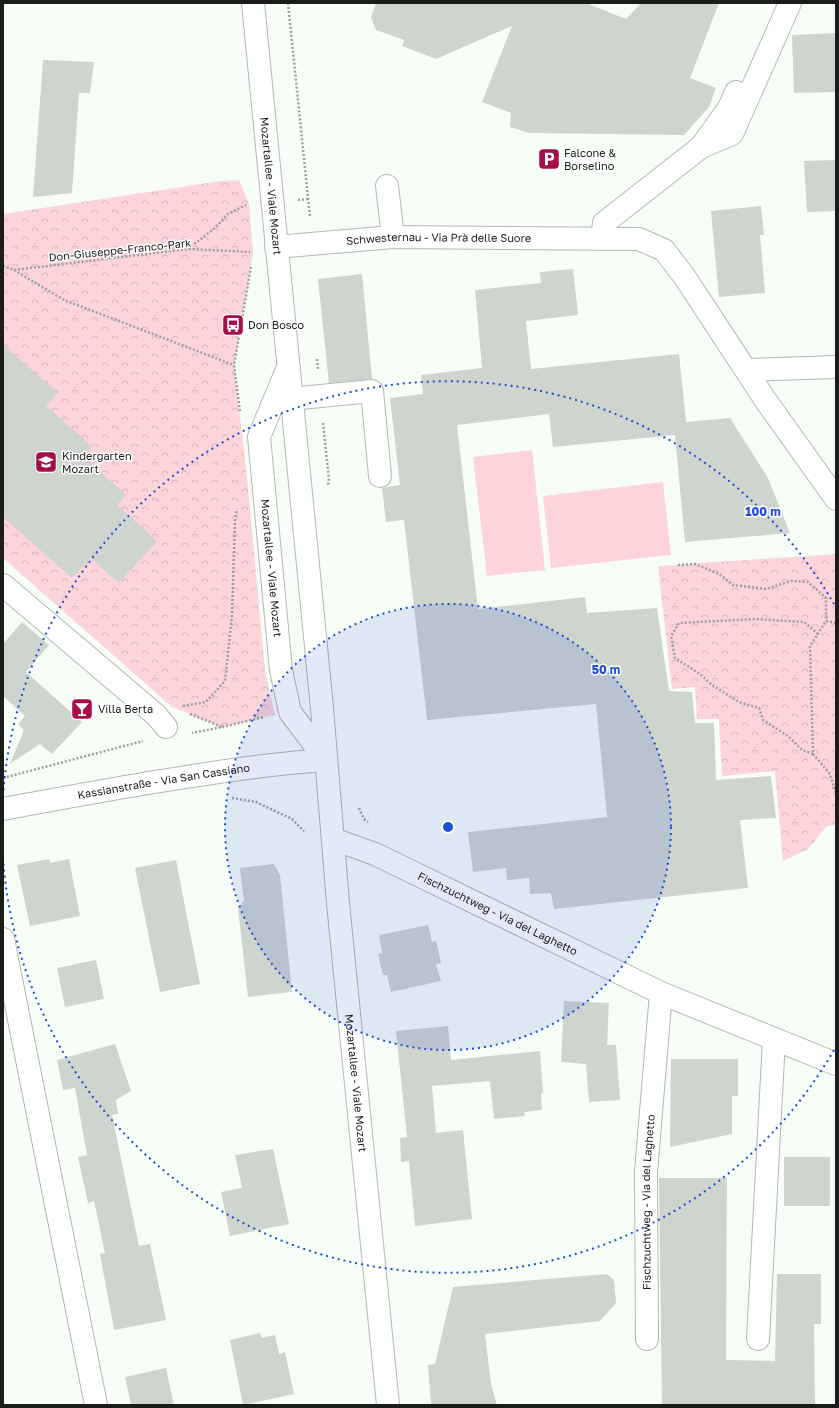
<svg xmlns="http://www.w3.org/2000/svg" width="839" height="1408" viewBox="0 0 839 1408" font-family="'Golos Text',sans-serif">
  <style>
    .park { fill: url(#park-crowns) }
    .pitch { fill: #fcd4da }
    .building { fill: #ced4ce }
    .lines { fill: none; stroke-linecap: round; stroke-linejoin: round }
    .minor-casing { stroke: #b2b8b2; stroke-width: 24 }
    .path { stroke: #9ba09b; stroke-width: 2.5; stroke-dasharray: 2 2; stroke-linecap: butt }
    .minor { stroke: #fff; stroke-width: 22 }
    .ring { fill: none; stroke: #1d4ed8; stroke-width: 2; stroke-dasharray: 2 4 }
    .labels { text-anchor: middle; stroke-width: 3; stroke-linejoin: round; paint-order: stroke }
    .poi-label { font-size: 11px; fill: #1a1d1a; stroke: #fff; text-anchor: start }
    .street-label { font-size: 11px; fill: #1a1d1a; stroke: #fff }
    .centre { fill: #1d4ed8; stroke: #fff; stroke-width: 2 }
    .ring-label { font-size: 12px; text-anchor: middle; font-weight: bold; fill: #1d4ed8; stroke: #fff; stroke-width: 3; stroke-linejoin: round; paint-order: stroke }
  </style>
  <defs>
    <pattern id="park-crowns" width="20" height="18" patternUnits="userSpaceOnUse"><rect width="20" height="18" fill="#fcd4da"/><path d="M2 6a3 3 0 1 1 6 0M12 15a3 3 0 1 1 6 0" fill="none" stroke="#d7b6ba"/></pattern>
  </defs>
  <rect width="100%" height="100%" fill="#f7fef7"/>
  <!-- park -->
  <path class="park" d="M239,180L249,204L253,253L234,365L247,477L265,671L275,715L222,727L172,707L3,558V214L221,181Z
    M836,554V825L827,826L808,849L783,861L775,771L722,776L719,719H697L695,687L672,689L658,566Z"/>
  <!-- pitch -->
  <path class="pitch" d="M532,450L545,570L487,576L473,457Z
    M663,482L671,555L551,568L543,496Z"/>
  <!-- building -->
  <path class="building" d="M376,3H586L626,19L641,3H719L690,78L716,88L709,107L684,135L529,133L510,127L511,113L482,102L512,26L436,59L402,46L404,40L376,30L371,17Z
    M836,33V92L794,93L792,35Z
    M43,60L94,62L90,93H79L72,193L33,197Z
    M836,160V211L807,212L804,161Z
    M761,206L764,235H760L765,293L719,297L711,211Z
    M573,269L578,315L526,321L531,369L679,354L686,422L730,418L768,478L790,533L685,542L675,435L553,447L549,414L457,425L478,609L585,597L587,613L657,608L669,691L692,692L695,723H714L716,780L771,776L776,818L740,820L748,888L554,909L551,893L530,894L529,878L507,880L506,868L473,872L468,832L607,817L596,704L427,720L404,520L386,522L382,488L400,485L390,398L423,394L421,375L482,368L475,290L541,283L540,272Z
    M362,274L372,379L329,383L318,279Z
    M3,345L58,393L46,406L92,446L83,456L126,495L117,505L157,541L119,583L90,558L72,578L3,517Z
    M22,622L49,645L26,672L82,722L52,754L40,744L10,764L24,730L18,724L25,716L4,697L3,699V644Z
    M49,859L50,863L69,859L80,916L30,926L17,865Z
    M176,860L200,984L160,992L135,868Z
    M274,864L280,875L292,992L248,997L238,908L244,901L240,868Z
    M428,925L432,942L436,941L441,963L436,964L441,981L391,992L387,975H383L378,954L382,953L379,935Z
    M96,960L104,999L65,1007L57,968Z
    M564,1001L609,1003L607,1045H616L620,1100L589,1102L586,1064L561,1062Z
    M448,1026L451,1060L540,1051L543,1093L541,1094L542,1110L524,1112L525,1116L494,1119L490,1081L432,1086L436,1133L463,1130L472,1219L415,1226L409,1161L401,1162L400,1138L407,1137L396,1031Z
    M115,1044L131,1091L116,1100L118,1114L112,1115L139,1246L150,1244L166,1320L114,1330L100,1254L105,1253L94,1201L88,1203L78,1157L87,1155L75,1088L63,1090L57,1060Z
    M671,1059H738V1096H732V1134L670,1147Z
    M273,1149L289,1224L230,1236L221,1192L242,1188L235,1155Z
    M784,1157H830V1206H784Z
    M659,1178H727L726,1360L775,1361L777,1274H821V1324H814L815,1405H662Z
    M607,1274L614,1280L616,1303L600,1321L485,1334L491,1384L497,1405H431L428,1365L435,1364L453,1287Z
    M260,1333L262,1338L275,1335L279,1354L285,1352L294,1394L243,1405L230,1340Z
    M166,1368L174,1405H131L125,1377Z"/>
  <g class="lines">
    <!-- minor casing -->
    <g class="minor-casing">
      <g id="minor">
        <path id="s1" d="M253,3L322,708L338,903L388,1405"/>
        <path d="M701,147L729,108L736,92"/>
        <path d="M387,186L393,237"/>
        <path d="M602,239L604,223L701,147L732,134L790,3"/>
        <path id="s2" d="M276,247L393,237L639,239L664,250L684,276L766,401L836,499"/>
        <path d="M746,370L836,367"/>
        <path id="s3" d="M286,372L259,437L281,670L290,712L326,760"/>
        <path d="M290,399L372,391L380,476"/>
        <path d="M3,585L156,715L166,727"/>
        <path id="s4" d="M3,809C62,798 121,787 180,778C229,770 277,763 326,760"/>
        <path id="s5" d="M333,839L375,854L661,993L836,1064"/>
        <path d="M3,939L96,1405"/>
        <path id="s6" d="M647,1339L646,1172L661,993"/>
        <path d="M758,1339L774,1039"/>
      </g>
    </g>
    <!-- path -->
    <path class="path" d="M288,3L310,217
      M298,200L308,199
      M188,249L215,228L228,214L246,205
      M3,266L14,270L64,300L234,365
      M14,270L188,249L250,252
      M317,359L318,370
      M240,411L234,365L251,267
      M323,423L329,479L328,485
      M678,565L695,564L719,574L733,585L766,589L791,581L808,582L826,598V621
      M836,623L826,621L810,646L813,754L830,774L836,794
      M183,706L206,702L225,681L232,615L235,521L237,509
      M190,714L222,727L192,733
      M222,727L264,717
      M813,754L802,750L788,736L763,720L759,708L739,702L712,685L700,674L675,658L671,636L679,623L756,619L804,622L818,634
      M3,778L143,741
      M232,798L256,802L292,819L304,831
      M359,808L364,819L368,822"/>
    <!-- minor -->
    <use href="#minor" class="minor"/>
  </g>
  <!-- distance rings -->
  <circle cx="448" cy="827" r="223" fill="#1d4ed8" fill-opacity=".12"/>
  <g class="ring">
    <circle cx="448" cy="827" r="223"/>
    <path d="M834 1050A446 446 0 0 1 3 858M3 796A446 446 0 0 1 834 604"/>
  </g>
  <!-- icons -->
  <defs>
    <g id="parking-square" transform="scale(1.15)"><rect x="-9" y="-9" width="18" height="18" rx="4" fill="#a50e48" stroke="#fff"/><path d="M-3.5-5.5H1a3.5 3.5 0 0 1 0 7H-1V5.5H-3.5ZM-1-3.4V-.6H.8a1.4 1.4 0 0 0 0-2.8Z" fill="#fff"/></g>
    <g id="bus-square" transform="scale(1.15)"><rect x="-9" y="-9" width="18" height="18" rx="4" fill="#a50e48" stroke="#fff"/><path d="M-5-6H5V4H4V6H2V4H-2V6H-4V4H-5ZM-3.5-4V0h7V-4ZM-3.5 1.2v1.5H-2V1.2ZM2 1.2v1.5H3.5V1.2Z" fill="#fff"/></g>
    <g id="school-square" transform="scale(1.15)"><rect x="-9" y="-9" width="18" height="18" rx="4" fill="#a50e48" stroke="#fff"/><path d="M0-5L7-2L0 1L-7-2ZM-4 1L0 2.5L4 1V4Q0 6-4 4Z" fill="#fff"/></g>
    <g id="bar-square" transform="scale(1.15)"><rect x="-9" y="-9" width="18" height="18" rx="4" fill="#a50e48" stroke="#fff"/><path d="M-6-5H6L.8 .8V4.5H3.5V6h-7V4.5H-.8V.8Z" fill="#fff"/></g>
  </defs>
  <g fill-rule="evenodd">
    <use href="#parking-square" x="549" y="159"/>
    <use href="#bus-square" x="233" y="325"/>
    <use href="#school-square" x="46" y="462"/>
    <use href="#bar-square" x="82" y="709"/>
  </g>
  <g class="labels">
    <!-- poi labels -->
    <g class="poi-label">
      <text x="564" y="157">Falcone &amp;<tspan x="564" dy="13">Borselino</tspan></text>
      <text x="248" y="329">Don Bosco</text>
      <text x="62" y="460">Kindergarten<tspan x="62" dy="13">Mozart</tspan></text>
      <text x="98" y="713">Villa Berta</text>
    </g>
    <!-- street labels -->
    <g class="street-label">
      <text dy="4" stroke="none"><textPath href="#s1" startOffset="184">Mozartallee - Viale Mozart</textPath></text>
      <text dy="4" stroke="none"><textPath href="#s2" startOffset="163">Schwesternau - Via Prà delle Suore</textPath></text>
      <text transform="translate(120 250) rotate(-6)" y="4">Don-Giuseppe-Franco-Park</text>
      <text dy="4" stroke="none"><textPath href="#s3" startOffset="202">Mozartallee - Viale Mozart</textPath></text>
      <text dy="4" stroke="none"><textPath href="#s4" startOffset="163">Kassianstraße - Via San Cassiano</textPath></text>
      <text dy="4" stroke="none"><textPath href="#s5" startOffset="181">Fischzuchtweg - Via del Laghetto</textPath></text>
      <text dy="4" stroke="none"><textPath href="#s1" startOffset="1085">Mozartallee - Viale Mozart</textPath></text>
      <text dy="4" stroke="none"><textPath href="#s6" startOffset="137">Fischzuchtweg - Via del Laghetto</textPath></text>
    </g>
  </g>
  <circle cx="448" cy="827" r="6" class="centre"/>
  <g class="ring-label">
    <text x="763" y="516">100 m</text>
    <text x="606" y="674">50 m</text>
  </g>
  <!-- border -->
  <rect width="839" height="1408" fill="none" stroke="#1a1d1a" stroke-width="8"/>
</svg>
